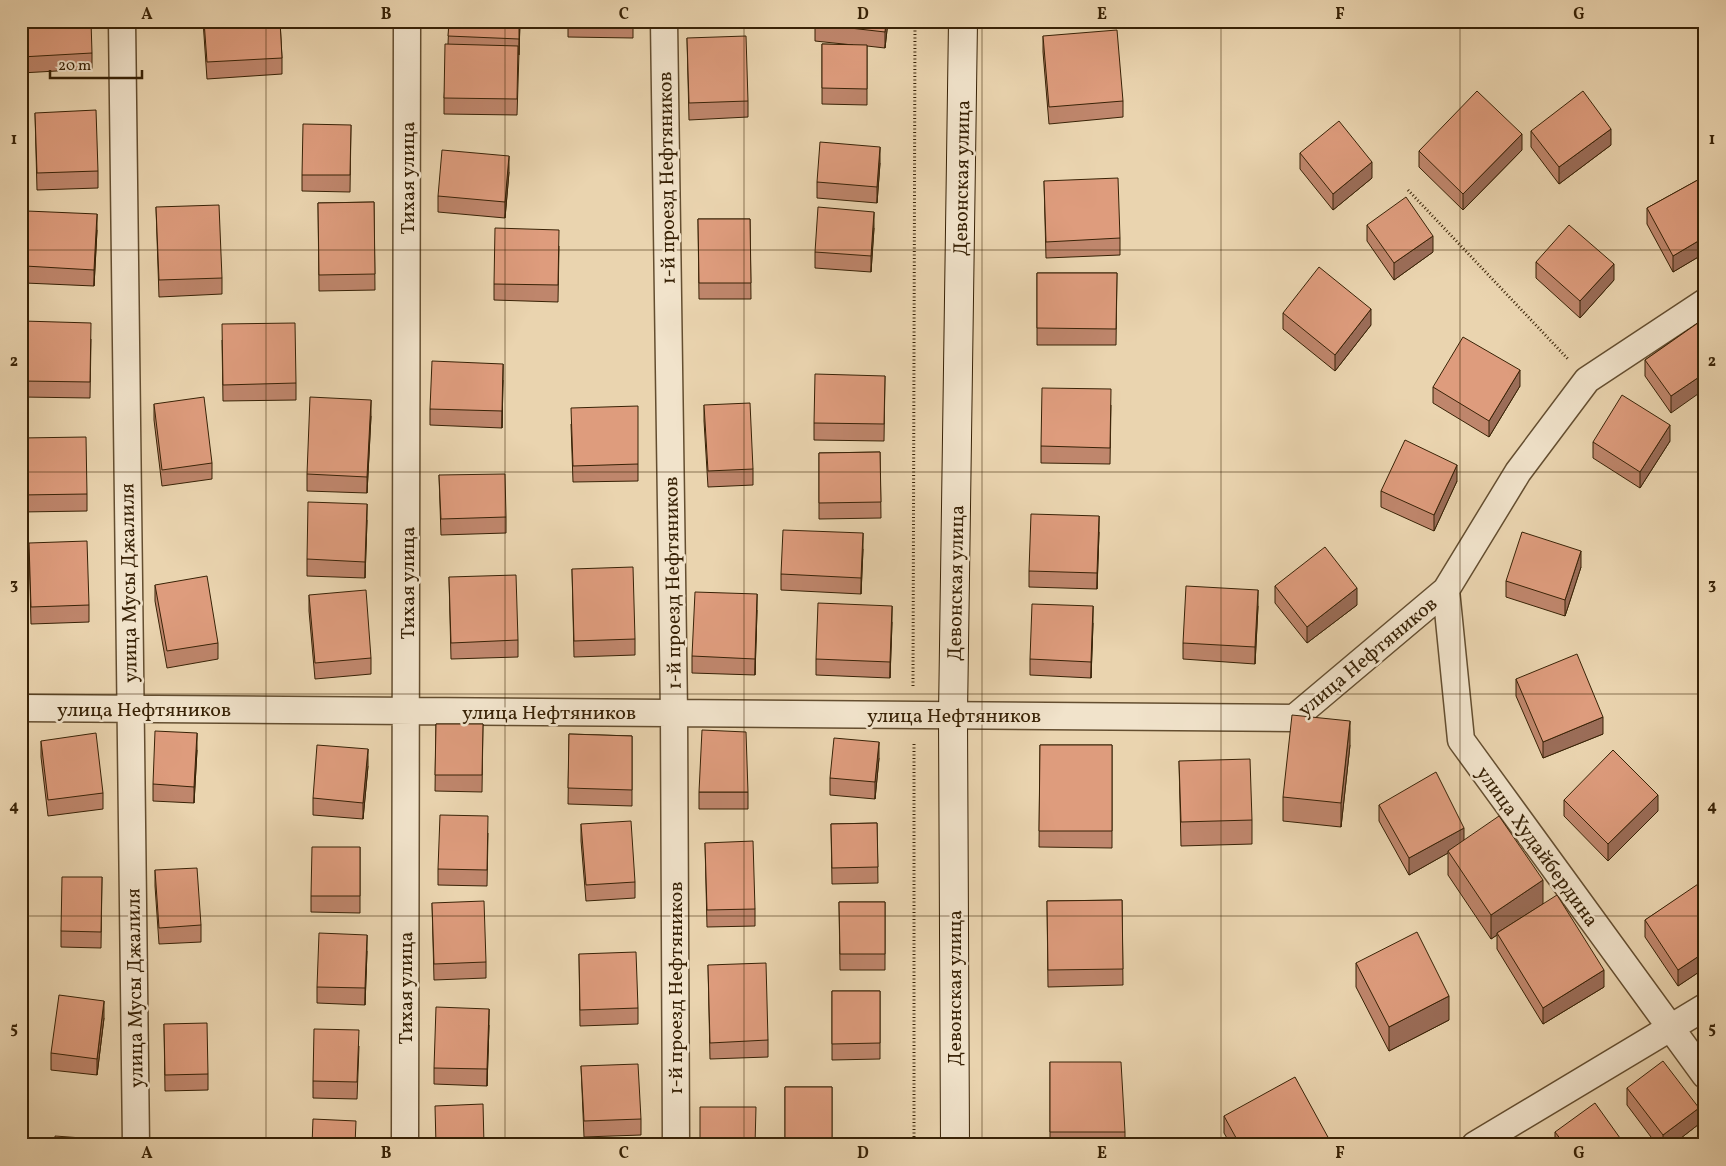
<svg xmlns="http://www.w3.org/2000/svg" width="1726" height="1166" viewBox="0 0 1726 1166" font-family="Vollkorn,serif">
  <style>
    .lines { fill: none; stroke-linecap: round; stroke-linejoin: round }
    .street-casing { stroke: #644e30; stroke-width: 29 }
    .secondary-casing { stroke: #382206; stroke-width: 30 }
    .path { stroke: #382206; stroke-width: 3; stroke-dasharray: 1 2.5; stroke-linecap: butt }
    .street { stroke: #f1e3cb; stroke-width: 26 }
    .secondary { stroke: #f1e3cb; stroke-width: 28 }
    .wall { fill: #bf866c; stroke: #382206 }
    .shaded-wall { fill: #9b6d58; stroke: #382206 }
    .building { fill: #de9c7d; stroke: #382206 }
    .grid { fill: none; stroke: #382206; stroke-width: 1; stroke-opacity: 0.55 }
    .labels { text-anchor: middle; stroke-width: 5; stroke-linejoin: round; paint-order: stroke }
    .street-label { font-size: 20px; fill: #382206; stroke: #f1e3cb }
    .neatline { fill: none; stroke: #382206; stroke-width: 2 }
    .grid-label { font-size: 16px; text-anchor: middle; font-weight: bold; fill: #382206 }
  </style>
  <rect width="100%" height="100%" fill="#ead4af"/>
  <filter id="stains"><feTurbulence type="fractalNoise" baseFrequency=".004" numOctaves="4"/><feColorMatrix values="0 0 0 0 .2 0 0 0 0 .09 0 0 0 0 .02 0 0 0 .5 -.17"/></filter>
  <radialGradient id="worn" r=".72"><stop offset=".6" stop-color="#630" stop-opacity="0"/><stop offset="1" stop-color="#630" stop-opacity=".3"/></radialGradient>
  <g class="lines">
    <!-- street casing -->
    <g class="street-casing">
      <path id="street" d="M122,21L136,1145
        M664,21L674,713L676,1145
        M1446,590L1461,740L1705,1075
        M21,708L1294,718L1446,590L1518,472L1587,380L1705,302
        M405,1145L407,21
        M1475,1145L1705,1007"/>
    </g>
    <!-- secondary casing -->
    <g class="secondary-casing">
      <path id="secondary" d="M955,1145L953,715L963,21"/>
    </g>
    <!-- path -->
    <path class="path" d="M1408,190L1568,359
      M913,686L915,21
      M914,744V1145"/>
    <!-- street -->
    <use href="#street" class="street"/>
    <!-- secondary -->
    <use href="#secondary" class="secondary"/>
  </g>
  <!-- wall -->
  <path class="wall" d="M21,21L92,53V69L21,73Z
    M203,21H280L282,58V74L207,79Z
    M449,21H520L517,115L444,114V98L448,44Z
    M568,21H633V38L568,37Z
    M888,21L885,48L867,46V105L822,104V44L853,45L815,41V24Z
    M1043,36L1123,101V117L1049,124L1043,52Z
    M687,38L748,101V117L689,120Z
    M35,113L98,171V188L37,190Z
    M351,125L350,192L302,191V175Z
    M1531,131L1611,145L1559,184L1531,147Z
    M1522,150L1463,210L1419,167V151Z
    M1300,153L1372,178L1333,210L1300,169Z
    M880,163L877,203L817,198V182Z
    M509,172L505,218L438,212V196Z
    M1705,176V253L1673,272L1647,224V208Z
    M1044,181L1120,238V255L1046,258Z
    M374,202L375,290L319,291L318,203Z
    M156,207L222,278V294L159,297Z
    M698,219H750L751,299H699Z
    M1367,225L1433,252L1394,280L1367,241Z
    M874,228L871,272L815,268V252Z
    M97,230L94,286L25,283V266Z
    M559,246L558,302L494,300V284Z
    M1536,262L1614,280L1580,318L1536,278Z
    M1037,273H1117L1116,345H1037Z
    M1283,313L1371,325L1335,371L1283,329Z
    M1705,318L1671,413L1645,376V360Z
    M91,339L90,398L22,397V381Z
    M222,340L296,383V400L223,401Z
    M885,376L884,441L814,440V423Z
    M503,380L502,428L430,425V409Z
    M1520,386L1489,437L1433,403V387Z
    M154,404L212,463V479L162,486L154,420Z
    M704,405L753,469V485L708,487L704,421Z
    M1111,405L1110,464L1041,463V446Z
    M371,416L367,493L307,491V474Z
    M571,424L638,464V481L573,482Z
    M21,438L87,494V511L21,512Z
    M1670,441L1640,488L1593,458V442Z
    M880,452L881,518L819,519V453Z
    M439,475L506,517V533L441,535Z
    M1457,481L1434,531L1381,507V491Z
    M367,520L365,578L307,576V559Z
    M1099,532L1097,589L1029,587V571Z
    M29,543L89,605V622L31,624Z
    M863,549L861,594L781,590V574Z
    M1581,567L1565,616L1506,597V581Z
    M572,569L635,639V655L574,657Z
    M449,577L518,640V657L451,659Z
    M155,585L218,643V659L167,668L155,601Z
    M1275,586L1357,605L1307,643L1275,603Z
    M309,595L371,658V674L315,679L309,611Z
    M1258,606L1255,664L1183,659V643Z
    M757,610L755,675L692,673V656Z
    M892,622L890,678L816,675V659Z
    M1093,623L1091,678L1030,675V659Z
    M1516,679L1603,734L1543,758L1516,696Z
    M436,724H483L482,792L435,791Z
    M569,734L632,736V806L568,804Z
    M41,741L103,793V809L48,816L41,757Z
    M1040,745H1112V848L1039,847Z
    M1350,745L1341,827L1283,821V797Z
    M197,750L194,803L153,801V784Z
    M879,758L875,799L830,795V778Z
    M1179,761L1252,820V844L1181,846Z
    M368,766L363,819L313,815V798Z
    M699,792H748V809H699Z
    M1564,800L1658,811L1608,861L1564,816Z
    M1379,805L1464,840L1543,904L1604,987L1543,1024L1497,949V935L1491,939L1448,875V853L1409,875L1379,821Z
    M877,823L878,883L832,884L831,824Z
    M581,824L635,882V898L586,901L581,841Z
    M488,833L487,886L438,885V869Z
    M705,843L755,909V926L707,927Z
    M360,847V913L311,912V896Z
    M155,870L201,925V942L159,944L155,886Z
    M102,877L101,948L61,947V931Z
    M1705,881V968L1678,986L1645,937V920Z
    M1122,900L1123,985L1048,987L1047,901Z
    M839,902H885V970H840Z
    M432,903L486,962V978L434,980Z
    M367,951L365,1005L317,1003V987Z
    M579,954L638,1008V1024L580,1026Z
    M1356,963L1449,1020L1389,1051L1356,987Z
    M708,965L768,1040V1057L710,1059Z
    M832,991H880V1059L832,1060Z
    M104,1018L97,1075L51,1070V1053Z
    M164,1024L208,1074V1090L165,1091Z
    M489,1025L487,1086L434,1084V1068Z
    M359,1046L357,1099L313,1098V1081Z
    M1050,1062L1125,1132V1145H1050Z
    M581,1066L641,1119V1135L584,1137Z
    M785,1087H832V1145H785Z
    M1627,1088L1699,1124L1672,1145H1657L1627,1105Z
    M1224,1116L1329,1145H1231L1224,1133Z
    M1555,1132L1625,1145H1555Z"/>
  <!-- shaded-wall -->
  <path class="shaded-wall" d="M519,21H520L519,55Z
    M886,21H888L885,48V32Z
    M1611,129V145L1559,184V167Z
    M1522,134V150L1463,210V194Z
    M880,147V163L877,203V187Z
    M509,156V172L505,218V202Z
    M1372,162V178L1333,210V194Z
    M874,212V228L871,272V256Z
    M97,214V230L94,286V270Z
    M1433,236V252L1394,280V263Z
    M1705,237V253L1673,272V256Z
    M1614,264V280L1580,318V301Z
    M1371,309V325L1335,371V355Z
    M503,364V380L502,428V411Z
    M1520,370V386L1489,437V421Z
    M1705,373V389L1671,413V396Z
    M371,400V416L367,493V477Z
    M1670,425V441L1640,488V472Z
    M1457,465V481L1434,531V515Z
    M367,504V520L365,578V562Z
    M1099,516V532L1097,589V573Z
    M863,533V549L861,594V578Z
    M1581,551V567L1565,616V600Z
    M1357,588V605L1307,643V627Z
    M1258,590V606L1255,664V647Z
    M757,594V610L755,675V659Z
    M892,606V622L890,678V662Z
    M1093,606V623L1091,678V662Z
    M1603,717V734L1543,758V742Z
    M1350,721V745L1341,827V803Z
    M197,733V750L194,803V787Z
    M879,742V758L875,799V782Z
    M368,749V766L363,819V803Z
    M1658,795V811L1608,861V844Z
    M1464,828V844L1448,851V853L1409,875V858Z
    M1543,880V904L1497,933V935L1491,939V915Z
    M367,935V951L365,1005V988Z
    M1705,952V968L1678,986V970Z
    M1604,970V987L1543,1024V1008Z
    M1449,996V1020L1389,1051V1027Z
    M104,1001V1018L97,1075V1059Z
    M489,1009V1025L487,1086V1069Z
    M1699,1108V1124L1672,1145H1663V1135Z
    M1329,1139V1145H1319Z"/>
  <!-- building -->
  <path class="building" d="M21,21H91L92,53L21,57Z
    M204,21H280L282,58L207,62Z
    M449,21H519V39L448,36Z
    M593,21H633V22Z
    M816,21H886L885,32L815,24Z
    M1117,30L1123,101L1049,107L1043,36Z
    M746,36L748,101L689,103L687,38Z
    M445,44L518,46L517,99L444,98Z
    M822,44L867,45V89L822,88Z
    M1477,91L1522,134L1463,194L1419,151Z
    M1583,91L1611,129L1559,167L1531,131Z
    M96,110L98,171L37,173L35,113Z
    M1339,121L1372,162L1333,194L1300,153Z
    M303,124L351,125L350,175H302Z
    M820,142L880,147L877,187L817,182Z
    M442,150L509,156L505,202L438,196Z
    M1705,176V237L1673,256L1647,208Z
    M1118,178L1120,238L1046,242L1044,181Z
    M1406,197L1433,236L1394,263L1367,225Z
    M374,202L375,274L319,275L318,203Z
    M219,205L222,278L159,280L156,207Z
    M818,207L874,212L871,256L815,252Z
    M27,211L97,214L94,270L25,266Z
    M698,219H750L751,283H699Z
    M1569,225L1614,264L1580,301L1536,262Z
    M495,228L559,230L558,285L494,284Z
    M1319,267L1371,309L1335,355L1283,313Z
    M1037,273H1117L1116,329L1037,328Z
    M1705,318V373L1671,396L1645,360Z
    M23,321L91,323L90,382L22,381Z
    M295,323L296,383L223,385L222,324Z
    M1463,337L1520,370L1489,421L1433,387Z
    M432,361L503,364L502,411L430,409Z
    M815,374L885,376L884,424L814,423Z
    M1042,388L1111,389L1110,448L1041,446Z
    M1622,395L1670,425L1640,472L1593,442Z
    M204,397L212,463L162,470L154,404Z
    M310,397L371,400L367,477L307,474Z
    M750,403L753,469L708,471L704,405Z
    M638,406V464L573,466L571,408Z
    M86,437L87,494L21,495V438Z
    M1405,440L1457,465L1434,515L1381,491Z
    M880,452L881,502L819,503V453Z
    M505,474L506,517L441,519L439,475Z
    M308,502L367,504L365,562L307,559Z
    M1031,514L1099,516L1097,573L1029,571Z
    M783,530L863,533L861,578L781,574Z
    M1522,532L1581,551L1565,600L1506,581Z
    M87,541L89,605L31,607L29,543Z
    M1325,547L1357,588L1307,627L1275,586Z
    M633,567L635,639L574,641L572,569Z
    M516,575L518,640L451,643L449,577Z
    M207,576L218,643L167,651L155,585Z
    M1186,586L1258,590L1255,647L1183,643Z
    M366,590L371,658L315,663L309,595Z
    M695,592L757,594L755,659L692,656Z
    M818,603L892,606L890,662L816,659Z
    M1032,604L1093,606L1091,662L1030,659Z
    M1577,654L1603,717L1543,742L1516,679Z
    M1292,715L1350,721L1341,803L1283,797Z
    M436,724H483L482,775H435Z
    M702,730L746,732L748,792H699Z
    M155,731L197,733L194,787L153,784Z
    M96,733L103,793L48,800L41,741Z
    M569,734L632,736V790L568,788Z
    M834,738L879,742L875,782L830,778Z
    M317,745L368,749L363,803L313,798Z
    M1040,745H1112V831H1039Z
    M1613,750L1658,795L1608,844L1564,800Z
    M1250,759L1252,820L1181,822L1179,761Z
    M1436,772L1464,828L1409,858L1379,805Z
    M440,815L488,816L487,870L438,869Z
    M1499,816L1543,880L1491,915L1448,851Z
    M631,821L635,882L586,885L581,824Z
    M877,823L878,867L832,868L831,824Z
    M753,841L755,909L707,910L705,843Z
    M312,847H360V896H311Z
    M197,868L201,925L159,928L155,870Z
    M62,877H102L101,932L61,931Z
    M1704,880L1705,952L1678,970L1645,920Z
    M1557,895L1604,970L1543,1008L1497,933Z
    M1122,900L1123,969L1048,970L1047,901Z
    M484,901L486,962L434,964L432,903Z
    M839,902H885V954H840Z
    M1417,932L1449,996L1389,1027L1356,963Z
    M319,933L367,935L365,988L317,987Z
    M636,952L638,1008L580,1010L579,954Z
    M766,963L768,1040L710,1043L708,965Z
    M832,991H880V1043L832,1044Z
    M59,995L104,1001L97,1059L51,1053Z
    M436,1007L489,1009L487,1069L434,1068Z
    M207,1023L208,1074L165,1075L164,1024Z
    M314,1029L359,1030L357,1082L313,1081Z
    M1663,1061L1699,1108L1663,1135L1627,1088Z
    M1050,1062H1121L1125,1132H1050Z
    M638,1064L641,1119L584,1121L581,1066Z
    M1295,1077L1329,1139L1319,1145H1240L1224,1116Z
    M785,1087H832V1142H785Z
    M1595,1103L1625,1145H1565L1555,1132Z
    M483,1104L484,1145H436L435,1106Z
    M700,1107H756L755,1145H700Z
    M313,1119L356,1121L355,1145H312Z
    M55,1136L96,1139V1145H55Z
    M1523,1142L1525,1145H1518Z"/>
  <!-- grid -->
  <path class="grid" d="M266,21V1145M505,21V1145M744,21V1145M982,21V1145M1221,21V1145M1460,21V1145M21,250H1705M21,472H1705M21,694H1705M21,916H1705"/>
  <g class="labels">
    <!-- street labels -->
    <g class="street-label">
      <text transform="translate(407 178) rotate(-90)" y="7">Тихая улица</text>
      <text transform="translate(666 178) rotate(-91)" y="7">1-й проезд Нефтяников</text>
      <text transform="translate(961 178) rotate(-89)" y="7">Девонская улица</text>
      <text transform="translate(128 583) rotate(-91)" y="7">улица Мусы Джалиля</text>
      <text transform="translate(407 583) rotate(-90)" y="7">Тихая улица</text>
      <text transform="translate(672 583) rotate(-91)" y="7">1-й проезд Нефтяников</text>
      <text transform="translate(955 583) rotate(-89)" y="7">Девонская улица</text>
      <text transform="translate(1367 656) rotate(-40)" y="7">улица Нефтяников</text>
      <text x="144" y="716">улица Нефтяников</text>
      <text x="549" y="719">улица Нефтяников</text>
      <text x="954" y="722">улица Нефтяников</text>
      <text transform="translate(1538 846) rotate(54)" y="7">улица Худайбердина</text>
      <text transform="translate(134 988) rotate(-91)" y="7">улица Мусы Джалиля</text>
      <text transform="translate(405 988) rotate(-90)" y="7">Тихая улица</text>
      <text transform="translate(675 988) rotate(-90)" y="7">1-й проезд Нефтяников</text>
      <text transform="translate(954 988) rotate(-90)" y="7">Девонская улица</text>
    </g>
  </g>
  <!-- margin -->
  <rect width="1726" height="1166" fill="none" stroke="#ead4af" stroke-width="55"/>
  <!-- scale -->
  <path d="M50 70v8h92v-8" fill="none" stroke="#382206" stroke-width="2.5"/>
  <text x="58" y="70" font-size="15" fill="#382206" stroke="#f1e3cb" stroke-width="4" paint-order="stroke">20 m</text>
  <rect x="28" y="28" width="1670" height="1110" class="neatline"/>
  <g class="grid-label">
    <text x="147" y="19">A</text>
    <text x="386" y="19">B</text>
    <text x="624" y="19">C</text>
    <text x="863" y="19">D</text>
    <text x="1102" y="19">E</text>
    <text x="1340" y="19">F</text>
    <text x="1579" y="19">G</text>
    <text x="14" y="144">1</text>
    <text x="1712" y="144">1</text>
    <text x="14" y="366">2</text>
    <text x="1712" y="366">2</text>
    <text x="14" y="589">3</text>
    <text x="1712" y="589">3</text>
    <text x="14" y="811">4</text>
    <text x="1712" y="811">4</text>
    <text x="14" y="1033">5</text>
    <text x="1712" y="1033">5</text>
    <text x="147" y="1158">A</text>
    <text x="386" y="1158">B</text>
    <text x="624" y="1158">C</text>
    <text x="863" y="1158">D</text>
    <text x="1102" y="1158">E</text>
    <text x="1340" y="1158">F</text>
    <text x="1579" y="1158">G</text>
  </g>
  <rect width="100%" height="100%" filter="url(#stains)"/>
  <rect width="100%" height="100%" fill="url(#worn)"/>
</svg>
